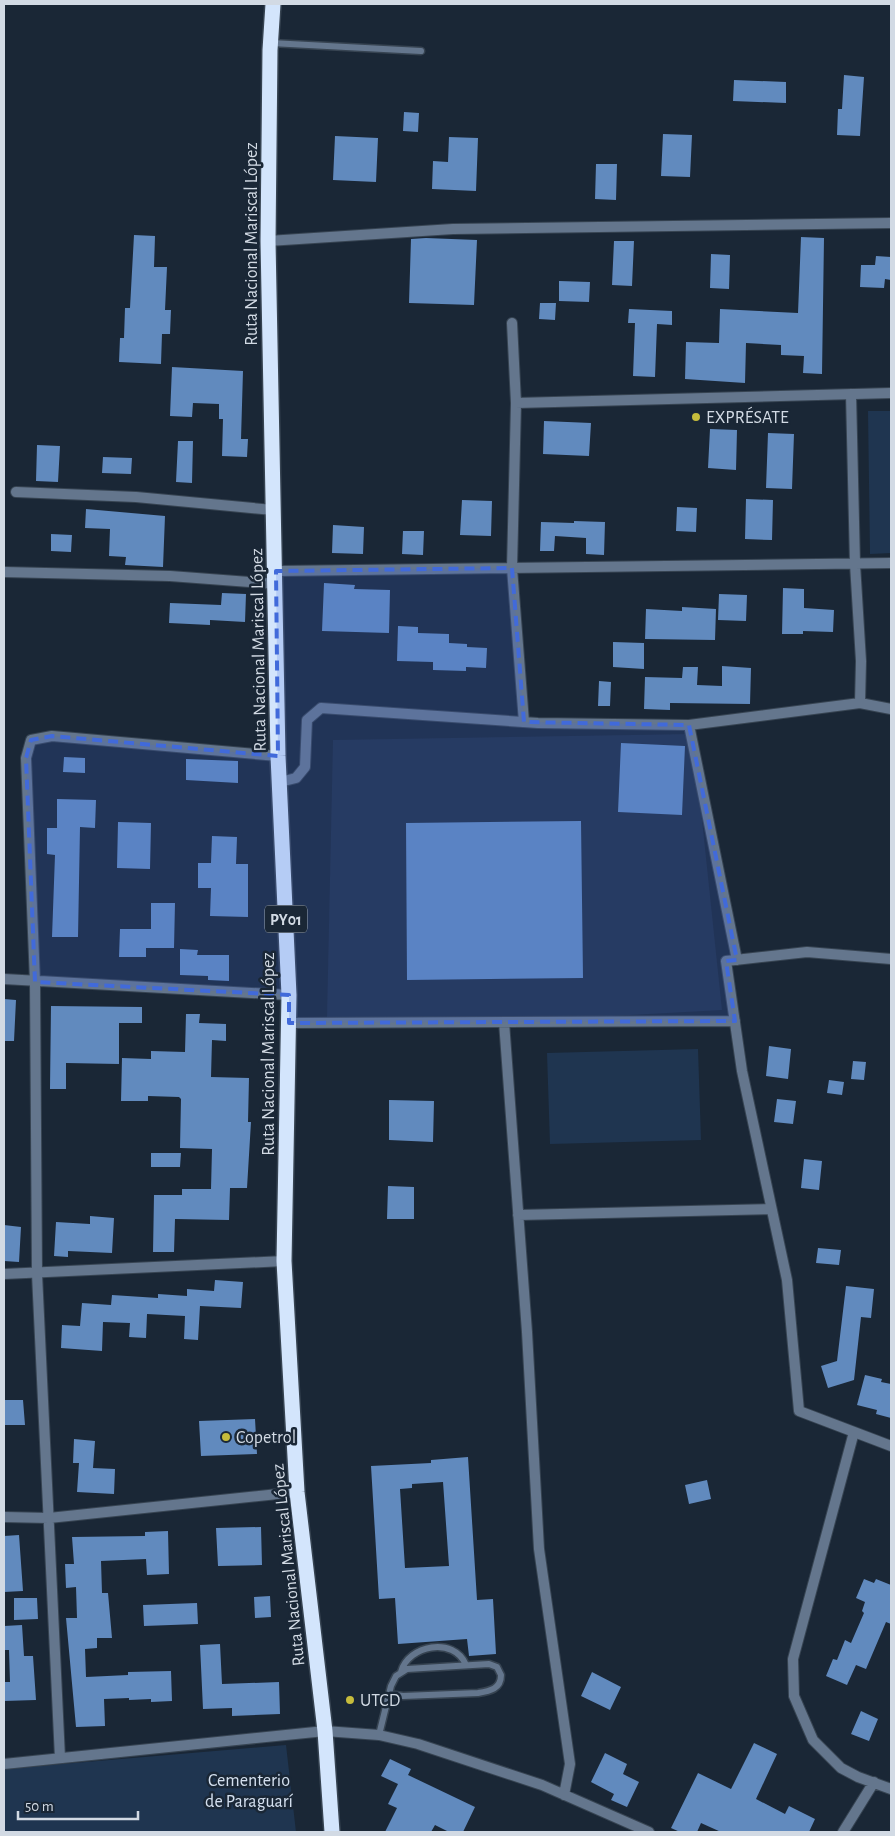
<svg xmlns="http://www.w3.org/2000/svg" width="895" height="1836" viewBox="0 0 895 1836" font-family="'Alegreya Sans',sans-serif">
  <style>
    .built { fill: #203045 }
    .green { fill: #1f3550 }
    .building { fill: #618abe; fill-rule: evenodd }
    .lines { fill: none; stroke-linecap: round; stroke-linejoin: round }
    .lane-casing { stroke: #374452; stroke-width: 9 }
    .street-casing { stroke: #374452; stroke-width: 12 }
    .highway-casing { stroke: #374452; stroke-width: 18 }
    .lane { stroke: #64768d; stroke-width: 6 }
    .street { stroke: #64768d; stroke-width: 10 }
    .highway { stroke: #d3e5fc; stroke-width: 15 }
    .marked { fill: #416ada; fill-opacity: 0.2; stroke: #416ada; stroke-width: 4; stroke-dasharray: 10 6; stroke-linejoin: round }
    .poi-dot { fill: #c6bc3c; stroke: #1a2736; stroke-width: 2 }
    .labels { text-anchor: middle; stroke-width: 5; stroke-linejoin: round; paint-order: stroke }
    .shield { fill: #1a2736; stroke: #9ba4b0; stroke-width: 1 }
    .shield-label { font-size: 16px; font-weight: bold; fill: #d2dae4 }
    .street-label { font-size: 18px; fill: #d2dae4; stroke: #1a2736 }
    .poi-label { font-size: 18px; fill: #d2dae4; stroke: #1a2736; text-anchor: start }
    .park-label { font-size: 18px; fill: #d4e0ef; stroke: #1a2736 }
  </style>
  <rect width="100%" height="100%" fill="#1a2736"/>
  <!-- built -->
  <path class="built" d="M693,734L722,1010L504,1022L327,1017L333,740Z"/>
  <!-- green -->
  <path class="green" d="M868,411H891V553L870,554Z
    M698,1049L701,1140L550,1144L547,1053Z
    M286,1745L296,1832H4V1769Z"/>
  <!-- building -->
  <path class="building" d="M844,75L864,77L860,136L837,135L838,109H842Z
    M734,80L786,82V103L733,101Z
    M404,112L419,113L418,132L403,131Z
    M663,134L692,135L690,177L661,176Z
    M335,136L378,138L376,182L333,180Z
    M449,137L478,138L476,191L432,189L433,161L448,162Z
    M596,164H617L616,200L595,199Z
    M134,235L155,236L154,267H167L165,310H171L170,334H162L161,364L119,362L120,338H124L125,308H130Z
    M801,237L824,238L822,374L803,373L804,356L781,355V345L746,343L745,383L685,379L686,342L719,343L720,309L798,313Z
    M426,238L477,240L474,305L409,303L411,239Z
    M614,241H634L632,286L612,285Z
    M711,254L730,255L729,289L710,288Z
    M876,256L891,257V280L885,279L884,288L860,287L861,265H875Z
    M559,281L590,282L589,302L559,301Z
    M540,303H556L555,320L539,319Z
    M629,309L672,311V325L657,324L655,377L633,376L635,323H628Z
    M172,367L243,371L241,439H248L247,457L222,456L223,419H219V404L193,403L192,417L170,416Z
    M544,421L591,423L589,456L543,454Z
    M710,429L737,430L736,470L708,468Z
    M768,433L794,434L792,489L766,488Z
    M178,441H193L192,483L176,482Z
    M37,445L60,446L58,482L36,481Z
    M103,457L132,458L131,474L102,473Z
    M746,499L773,500L772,540L745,539Z
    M462,500L492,501L491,536L460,535Z
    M677,507L697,508L696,532L676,531Z
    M86,509L165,516L163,567L125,565L126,557L109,556L110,529L85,528Z
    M574,521L605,522L604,555L586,554V538L555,536L554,551H540L541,522L574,523Z
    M333,525L364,527L363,554L332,553Z
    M403,531H424L423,555L402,554Z
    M51,534L72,535L71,552L51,551Z
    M324,583L355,585L354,589L390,590L389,633L322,631Z
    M783,588L804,589V608L834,610L833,632L803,631V634H782Z
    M222,593L246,594L245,622L210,620V625L169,623L170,603L221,605Z
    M719,594L747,595L746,621L718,620Z
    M682,607L716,609L715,640L645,639L646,609L682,611Z
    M398,626L418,627V633L449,634V643L467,644V647L487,648L486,668L466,667V671L433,670V662L397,661Z
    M613,642L644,643V669L613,667Z
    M722,666L751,668L750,704L670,703V710L644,709L645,677L682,678L683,667H698L697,685L722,686Z
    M599,681L611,682L610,706H598Z
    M621,743L685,746L682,815L618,812Z
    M64,757L85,758V773L63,772Z
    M186,759L238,761V783L186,780Z
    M57,799L96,800L95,828L80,827L78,937H52L55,855L47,854V828H57Z
    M581,821L583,978L407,980L406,823Z
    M118,822L151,823L150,869L117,868Z
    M212,836L237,837L236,864H248V917L210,916L211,888H198V863H211Z
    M151,903H175L174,948H146V957H119L120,929H151Z
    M180,949L198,950L197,955H229V981L208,980V976L180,975Z
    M4,999L16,1000L14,1041H4Z
    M51,1006L142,1007V1023H119V1064L66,1063V1089H50Z
    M186,1014H200L199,1023L226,1024V1041L212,1040L211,1077L249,1078L248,1122H251L247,1188H230L229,1220L175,1219L174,1252H153L154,1195H182V1189H211L212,1149L180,1148L181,1099L179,1097L148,1096V1101H121L122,1058L151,1059V1051L185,1052Z
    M769,1046L791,1049L788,1079L766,1076Z
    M853,1061L866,1062L864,1080L851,1079Z
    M829,1080L844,1082L842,1095L827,1093Z
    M777,1099L796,1101L793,1124L774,1122Z
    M389,1100L434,1101L433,1142L389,1140Z
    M151,1153H181L180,1167H151Z
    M804,1159L822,1161L819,1190L801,1188Z
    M388,1186L414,1187V1219H387Z
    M90,1216L114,1218L112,1253L68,1251V1257L54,1256L56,1222L90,1224Z
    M4,1225L21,1227L19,1262L4,1261Z
    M818,1248L841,1250L839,1265L816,1263Z
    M215,1280L243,1282L241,1308L200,1306L198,1340L184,1339L185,1316L147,1314L146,1338L129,1337L130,1323L103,1322L102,1351L61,1348L62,1325L80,1326L82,1303L111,1305L112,1295L158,1298V1294L187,1296V1289L214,1291Z
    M846,1286L874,1289L871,1318L861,1317L854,1380L828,1388L821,1366L837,1361Z
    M865,1375L882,1379L881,1382L891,1384V1418L876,1414L877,1410L857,1405Z
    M4,1400H23L25,1425H4Z
    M255,1419L257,1454L201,1456L199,1421Z
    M74,1439L95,1441L93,1468L115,1469L114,1494L77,1492L79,1463H73Z
    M468,1457L477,1600L493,1599L496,1654L469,1656L467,1639L398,1644L395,1598L379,1599L371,1466L431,1463V1460ZM443,1482L449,1566L405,1568L400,1489L412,1488V1484Z
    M707,1480L711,1499L689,1504L685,1485Z
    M261,1527L262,1565L218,1566L216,1528Z
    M168,1531L169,1574L147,1575L146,1559L101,1561L102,1593H108L112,1638H97V1648L85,1649L86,1677L128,1675V1672L171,1671L172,1701L151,1702V1699L129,1700V1698L104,1699L105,1726L76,1727L66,1618H77L76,1587L66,1588L65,1564H74L72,1537L145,1536V1532Z
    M19,1535L23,1591L4,1592V1536Z
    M864,1579L874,1583L876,1579L891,1585V1624L886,1622L866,1669L856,1665L847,1685L826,1676L833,1659L837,1660L845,1640L851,1643L864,1613L862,1611L865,1602L856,1598Z
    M270,1596L271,1617L255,1618L254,1597Z
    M14,1598H37L38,1619L14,1620Z
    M197,1603L198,1624L144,1626L143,1605Z
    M22,1625L24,1656H33L36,1700L4,1701V1682H10L9,1650H4V1626Z
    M220,1644L222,1684L279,1682L280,1714L232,1716V1708L203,1709L200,1645Z
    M592,1672L621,1687L610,1710L581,1696Z
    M861,1711L878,1719L869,1741L851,1734Z
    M754,1743L777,1754L756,1799L785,1814L789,1806L815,1819L809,1832H721L701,1823L697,1832H680L671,1828L698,1773L731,1789Z
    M605,1753L627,1764L623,1774L639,1782L627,1807L611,1800L614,1794L591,1782Z
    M390,1759L411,1769L408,1775L475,1807L463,1832H449L435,1825L431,1832H385L397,1808L388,1804L398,1784L381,1776Z"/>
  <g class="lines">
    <!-- lane casing -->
    <g class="lane-casing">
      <path id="lane" d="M271,43L421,51
        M401,1672C408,1645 454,1636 466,1665
        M379,1735L391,1686L396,1676L407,1669L489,1664L497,1667L501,1675C501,1689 490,1691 478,1693L403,1696L389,1694"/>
    </g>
    <!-- street casing -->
    <g class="street-casing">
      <path id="street" d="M268,241L453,229L891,223
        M512,323L516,403L512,568L524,722
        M851,394L855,564L861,661L860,703
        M516,403L891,393
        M16,492L136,497L273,510
        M276,571L891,563
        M4,572L170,576L276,584
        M689,725L737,960
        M280,782L296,778L305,767L307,720L321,708L538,723L689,725L860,703L891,709
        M891,959L807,952L726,961L742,1071L787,1280L799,1411L891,1446
        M4,979L289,995
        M504,1022L527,1332L539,1549L570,1764L564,1795
        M289,1023L735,1021
        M518,1215L771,1209
        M4,1274L284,1261
        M854,1432L793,1659L794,1696L813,1740L841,1768L858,1777L891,1789
        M4,1517L49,1518L297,1492
        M60,1758L37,1274L35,982L26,758L31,740L52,736L278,756
        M4,1764L325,1731L379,1735L418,1744L542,1785L649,1832
        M843,1832L874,1782"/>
    </g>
    <!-- highway casing -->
    <g class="highway-casing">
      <path id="highway" d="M273,4L270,50L268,241L278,756L289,995L284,1261L297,1492L325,1731L332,1832"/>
    </g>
    <!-- lane -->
    <use href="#lane" class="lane"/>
    <!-- street -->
    <use href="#street" class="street"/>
    <!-- highway -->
    <use href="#highway" class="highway"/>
  </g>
  <!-- marked area -->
  <path class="marked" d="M512,568L524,722L689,725L737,960L726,961L735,1021L289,1023V995L35,982L26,758L31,740L52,736L278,756L276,571Z"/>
  <!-- markers -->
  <g class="poi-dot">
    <circle cx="696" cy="417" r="5"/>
    <circle cx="226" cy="1437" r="5"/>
    <circle cx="350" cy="1700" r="5"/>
  </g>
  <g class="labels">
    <!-- shield labels -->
    <rect class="shield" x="265" y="905.5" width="42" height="27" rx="4"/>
    <g class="shield-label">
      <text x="286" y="925">PY01</text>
    </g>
    <!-- street labels -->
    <g class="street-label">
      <text transform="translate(251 244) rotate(-90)" y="6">Ruta Nacional Mariscal López</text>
      <text transform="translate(258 650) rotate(-91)" y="6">Ruta Nacional Mariscal López</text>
      <text transform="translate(268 1054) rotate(-90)" y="6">Ruta Nacional Mariscal López</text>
      <text transform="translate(288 1565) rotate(-96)" y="6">Ruta Nacional Mariscal López</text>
    </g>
    <!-- poi labels -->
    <g class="poi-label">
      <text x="706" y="423">EXPRÉSATE</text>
      <text x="236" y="1443">Copetrol</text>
      <text x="360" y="1706">UTCD</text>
    </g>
    <!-- park labels -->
    <g class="park-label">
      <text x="249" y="1786">Cementerio<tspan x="249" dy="21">de Paraguarí</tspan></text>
    </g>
  </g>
  <!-- border -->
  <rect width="895" height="1836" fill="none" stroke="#d2dae4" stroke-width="10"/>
  <!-- scale -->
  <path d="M18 1811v8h120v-8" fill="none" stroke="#d2dae4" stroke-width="2.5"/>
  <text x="25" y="1811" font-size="15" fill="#d2dae4" stroke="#1a2736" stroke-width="4" paint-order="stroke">50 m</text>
</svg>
